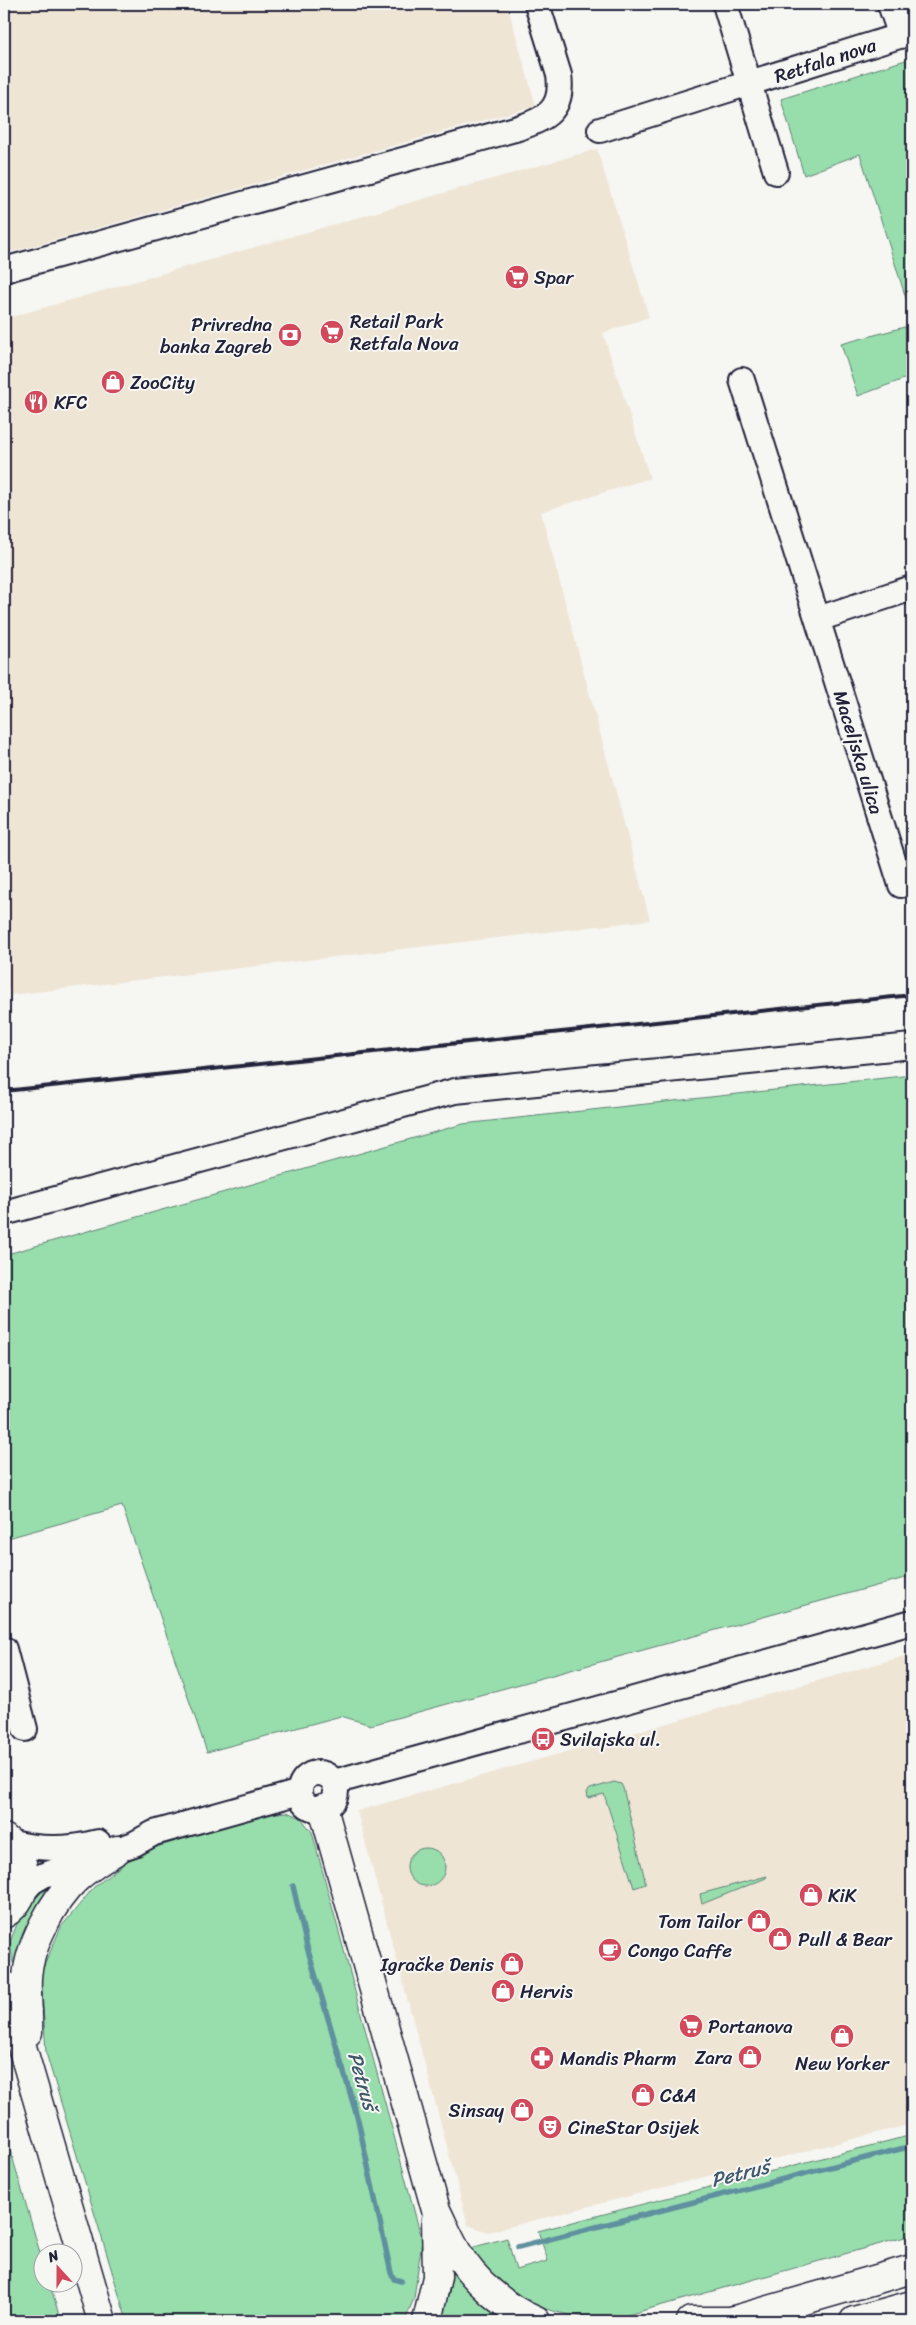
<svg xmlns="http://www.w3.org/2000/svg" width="916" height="2325" viewBox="0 0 916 2325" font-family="Sriracha,sans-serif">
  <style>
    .built { fill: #eee5d5 }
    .green { fill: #98deac; stroke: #5d8074 }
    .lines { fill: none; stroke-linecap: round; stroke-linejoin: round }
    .stream { stroke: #5f909f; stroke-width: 5.5 }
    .minor-casing { stroke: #22223b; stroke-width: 28 }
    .major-casing { stroke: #22223b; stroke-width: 31 }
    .highway-casing { stroke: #22223b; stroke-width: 31 }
    .minor { stroke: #f6f6f2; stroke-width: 24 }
    .major { stroke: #f6f6f2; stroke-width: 28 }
    .highway { stroke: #f6f6f2; stroke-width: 28 }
    .rail { stroke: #22223b; stroke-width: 4 }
    .labels { text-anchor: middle; stroke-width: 4; stroke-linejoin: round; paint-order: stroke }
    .street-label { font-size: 19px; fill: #22223b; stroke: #f6f6f2 }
    .poi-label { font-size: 19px; fill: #22223b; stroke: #f6f6f2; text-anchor: start }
    .water-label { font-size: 20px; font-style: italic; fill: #41596d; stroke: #f6f6f2 }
  </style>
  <rect width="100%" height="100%" fill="#f6f6f2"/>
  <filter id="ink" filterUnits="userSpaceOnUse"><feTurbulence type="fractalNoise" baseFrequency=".02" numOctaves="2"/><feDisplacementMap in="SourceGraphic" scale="10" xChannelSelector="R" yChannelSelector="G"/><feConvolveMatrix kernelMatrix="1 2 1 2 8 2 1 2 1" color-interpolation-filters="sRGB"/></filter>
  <g filter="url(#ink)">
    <!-- built -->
    <path class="built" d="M4,4H507L536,106L4,254Z
      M597,149L649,317L603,333L650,478L541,512L650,920L10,995L4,972V319Z
      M912,1654V2124L488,2232L468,2225L357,1811Z"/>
    <!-- green -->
    <path class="green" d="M912,58V317L860,154L804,175L781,99Z
      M912,325V376L858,396L841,344Z
      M912,1075V1576L371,1725L341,1716L207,1752L122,1506L8,1538L4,1520V1255L463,1124Z
      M614,1782L621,1784L623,1788L646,1884L634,1888L604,1794L588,1798L587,1792L590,1789Z
      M287,1812L301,1818L312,1832L422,2240L414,2298L405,2321H127L46,2053L41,1973L61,1927L94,1887L134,1856L159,1846L269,1814Z
      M407 1867a19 19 0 1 1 38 0a19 19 0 1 1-38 0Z
      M62,1876L20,1962L13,1963L10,1942L24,1906L37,1889Z
      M767,1876L766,1878L702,1904L700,1894Z
      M4,2128L42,2260V2282L49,2283L61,2321H4Z
      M912,2135V2235L613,2319C569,2317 534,2312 499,2282C487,2273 478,2260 467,2249L507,2238L516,2270L548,2261L538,2231Z
      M447,2256L513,2321H435Z"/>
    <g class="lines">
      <!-- stream -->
      <path class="stream" d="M293,1886L307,1947L358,2120L391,2273L394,2279L401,2281
        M518,2247L912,2146"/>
      <!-- minor casing -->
      <g class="minor-casing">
        <path id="minor" d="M725,4L776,172
          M890,4L901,36
          M600,130L912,32
          M4,270L515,129C545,120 564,110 559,75L537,4
          M742,380L901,885
          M818,619L912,588
          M4,1213L455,1091L912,1046
          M4,1649L25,1729
          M300 1791a18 18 0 1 1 36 0a18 18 0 1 1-36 0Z
          M334,1782L912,1622
          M9,1842C40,1850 67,1850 98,1842
          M22,1893L32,1882L44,1875L134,1844L154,1833L300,1792"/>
      </g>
      <!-- major casing -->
      <g class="major-casing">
        <path id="major" d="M4,1838C29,1856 33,1897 4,1914
          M4,1985L102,2321
          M28,2032C29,2014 26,1996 27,1978C29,1946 53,1900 76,1879C89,1867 103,1859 117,1850"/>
      </g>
      <!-- highway casing -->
      <g class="highway-casing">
        <path id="highway" d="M323,1808L436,2210C443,2224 449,2239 457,2252C473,2280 506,2309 536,2321
          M427,2321L437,2277L436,2219
          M691,2321H727
          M731,2321L912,2269
          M854,2321L912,2305"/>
      </g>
      <!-- minor -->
      <use href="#minor" class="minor"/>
      <!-- major -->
      <use href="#major" class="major"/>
      <!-- highway -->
      <use href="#highway" class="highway"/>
      <!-- rail -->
      <path class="rail" d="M4,1091L912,995"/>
    </g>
  </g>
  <!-- icons -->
  <defs>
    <g id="supermarket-disc" transform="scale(1.25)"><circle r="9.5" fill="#d1495b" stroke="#f6f6f2"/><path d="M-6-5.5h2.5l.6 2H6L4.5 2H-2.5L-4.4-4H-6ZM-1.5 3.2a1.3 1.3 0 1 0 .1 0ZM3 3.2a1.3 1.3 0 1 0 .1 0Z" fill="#fff"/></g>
    <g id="bank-disc" transform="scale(1.25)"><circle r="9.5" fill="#d1495b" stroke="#f6f6f2"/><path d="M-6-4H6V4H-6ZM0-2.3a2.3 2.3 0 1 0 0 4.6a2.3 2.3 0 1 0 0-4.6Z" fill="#fff"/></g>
    <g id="shop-disc" transform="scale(1.25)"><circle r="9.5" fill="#d1495b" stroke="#f6f6f2"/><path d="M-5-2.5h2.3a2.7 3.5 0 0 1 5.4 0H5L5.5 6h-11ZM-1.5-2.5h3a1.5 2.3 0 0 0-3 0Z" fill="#fff"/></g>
    <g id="restaurant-disc" transform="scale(1.25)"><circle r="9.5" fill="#d1495b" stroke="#f6f6f2"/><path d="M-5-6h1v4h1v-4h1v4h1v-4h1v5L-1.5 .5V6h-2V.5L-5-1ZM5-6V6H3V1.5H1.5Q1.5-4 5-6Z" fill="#fff"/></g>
    <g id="bus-disc" transform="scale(1.25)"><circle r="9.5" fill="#d1495b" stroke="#f6f6f2"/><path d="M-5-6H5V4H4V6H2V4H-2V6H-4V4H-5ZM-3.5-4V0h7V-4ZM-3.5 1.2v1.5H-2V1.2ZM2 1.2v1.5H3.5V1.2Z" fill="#fff"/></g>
    <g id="cafe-disc" transform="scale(1.25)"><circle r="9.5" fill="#d1495b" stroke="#f6f6f2"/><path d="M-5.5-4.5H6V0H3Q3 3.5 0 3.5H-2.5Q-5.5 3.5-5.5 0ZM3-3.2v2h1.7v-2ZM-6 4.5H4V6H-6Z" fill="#fff"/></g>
    <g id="pharmacy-disc" transform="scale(1.25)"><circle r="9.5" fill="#d1495b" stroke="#f6f6f2"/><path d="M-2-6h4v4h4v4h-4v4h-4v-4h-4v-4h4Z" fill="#fff"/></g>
    <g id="theatre-disc" transform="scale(1.25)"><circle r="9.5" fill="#d1495b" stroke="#f6f6f2"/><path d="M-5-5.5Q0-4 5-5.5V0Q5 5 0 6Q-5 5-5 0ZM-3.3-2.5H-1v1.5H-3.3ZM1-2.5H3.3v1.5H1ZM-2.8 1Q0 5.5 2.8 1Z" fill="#fff"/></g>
  </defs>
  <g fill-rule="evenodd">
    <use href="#supermarket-disc" x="517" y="277"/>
    <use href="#supermarket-disc" x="332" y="332"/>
    <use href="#bank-disc" x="290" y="335"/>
    <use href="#shop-disc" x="113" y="382"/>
    <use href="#restaurant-disc" x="36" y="402"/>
    <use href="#bus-disc" x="543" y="1739"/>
    <use href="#shop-disc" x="811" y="1895"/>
    <use href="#shop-disc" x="759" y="1921"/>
    <use href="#shop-disc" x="780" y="1939"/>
    <use href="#cafe-disc" x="610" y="1950"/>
    <use href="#shop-disc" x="512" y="1964"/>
    <use href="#shop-disc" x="503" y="1991"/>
    <use href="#supermarket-disc" x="691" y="2026"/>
    <use href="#shop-disc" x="842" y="2036"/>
    <use href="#shop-disc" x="750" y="2057"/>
    <use href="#pharmacy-disc" x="542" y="2058"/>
    <use href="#shop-disc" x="643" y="2095"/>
    <use href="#shop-disc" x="522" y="2110"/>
    <use href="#theatre-disc" x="550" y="2127"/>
  </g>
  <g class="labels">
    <!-- street labels -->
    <g class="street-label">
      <text transform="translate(825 60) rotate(-18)" y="7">Retfala nova</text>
      <text transform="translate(859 752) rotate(73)" y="7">Maceljska ulica</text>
    </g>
    <!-- poi labels -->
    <g class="poi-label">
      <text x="534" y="284">Spar</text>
      <text x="350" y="328">Retail Park<tspan x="350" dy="22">Retfala Nova</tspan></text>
      <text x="272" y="331" text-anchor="end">Privredna<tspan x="272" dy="22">banka Zagreb</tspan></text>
      <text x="130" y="389">ZooCity</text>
      <text x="54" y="409">KFC</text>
      <text x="560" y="1746">Svilajska ul.</text>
      <text x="828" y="1902">KiK</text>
      <text x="742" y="1928" text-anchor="end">Tom Tailor</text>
      <text x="798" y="1946">Pull &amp; Bear</text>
      <text x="628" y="1957">Congo Caffe</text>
      <text x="494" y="1971" text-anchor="end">Igračke Denis</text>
      <text x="520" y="1998">Hervis</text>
      <text x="708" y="2033">Portanova</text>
      <text x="732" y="2064" text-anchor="end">Zara</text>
      <text x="560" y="2065">Mandis Pharm</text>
      <text x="842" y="2070" text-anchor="middle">New Yorker</text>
      <text x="660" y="2102">C&amp;A</text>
      <text x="504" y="2117" text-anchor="end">Sinsay</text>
      <text x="568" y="2134">CineStar Osijek</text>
    </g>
    <!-- water labels -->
    <g class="water-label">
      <text transform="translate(363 2081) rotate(74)" y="7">Petruš</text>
      <text transform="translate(740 2173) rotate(-14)" y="7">Petruš</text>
    </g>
  </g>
  <!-- margin -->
  <rect width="916" height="2325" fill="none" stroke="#f6f6f2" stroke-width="20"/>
  <rect x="10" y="10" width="896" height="2305" fill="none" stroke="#22223b" stroke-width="2" filter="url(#ink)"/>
  <!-- north arrow -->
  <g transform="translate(58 2268) rotate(339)"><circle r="24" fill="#f6f6f2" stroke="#a1a1a9"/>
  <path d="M0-4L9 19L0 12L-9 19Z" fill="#d1495b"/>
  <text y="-8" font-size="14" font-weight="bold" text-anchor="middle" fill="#22223b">N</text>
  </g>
</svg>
